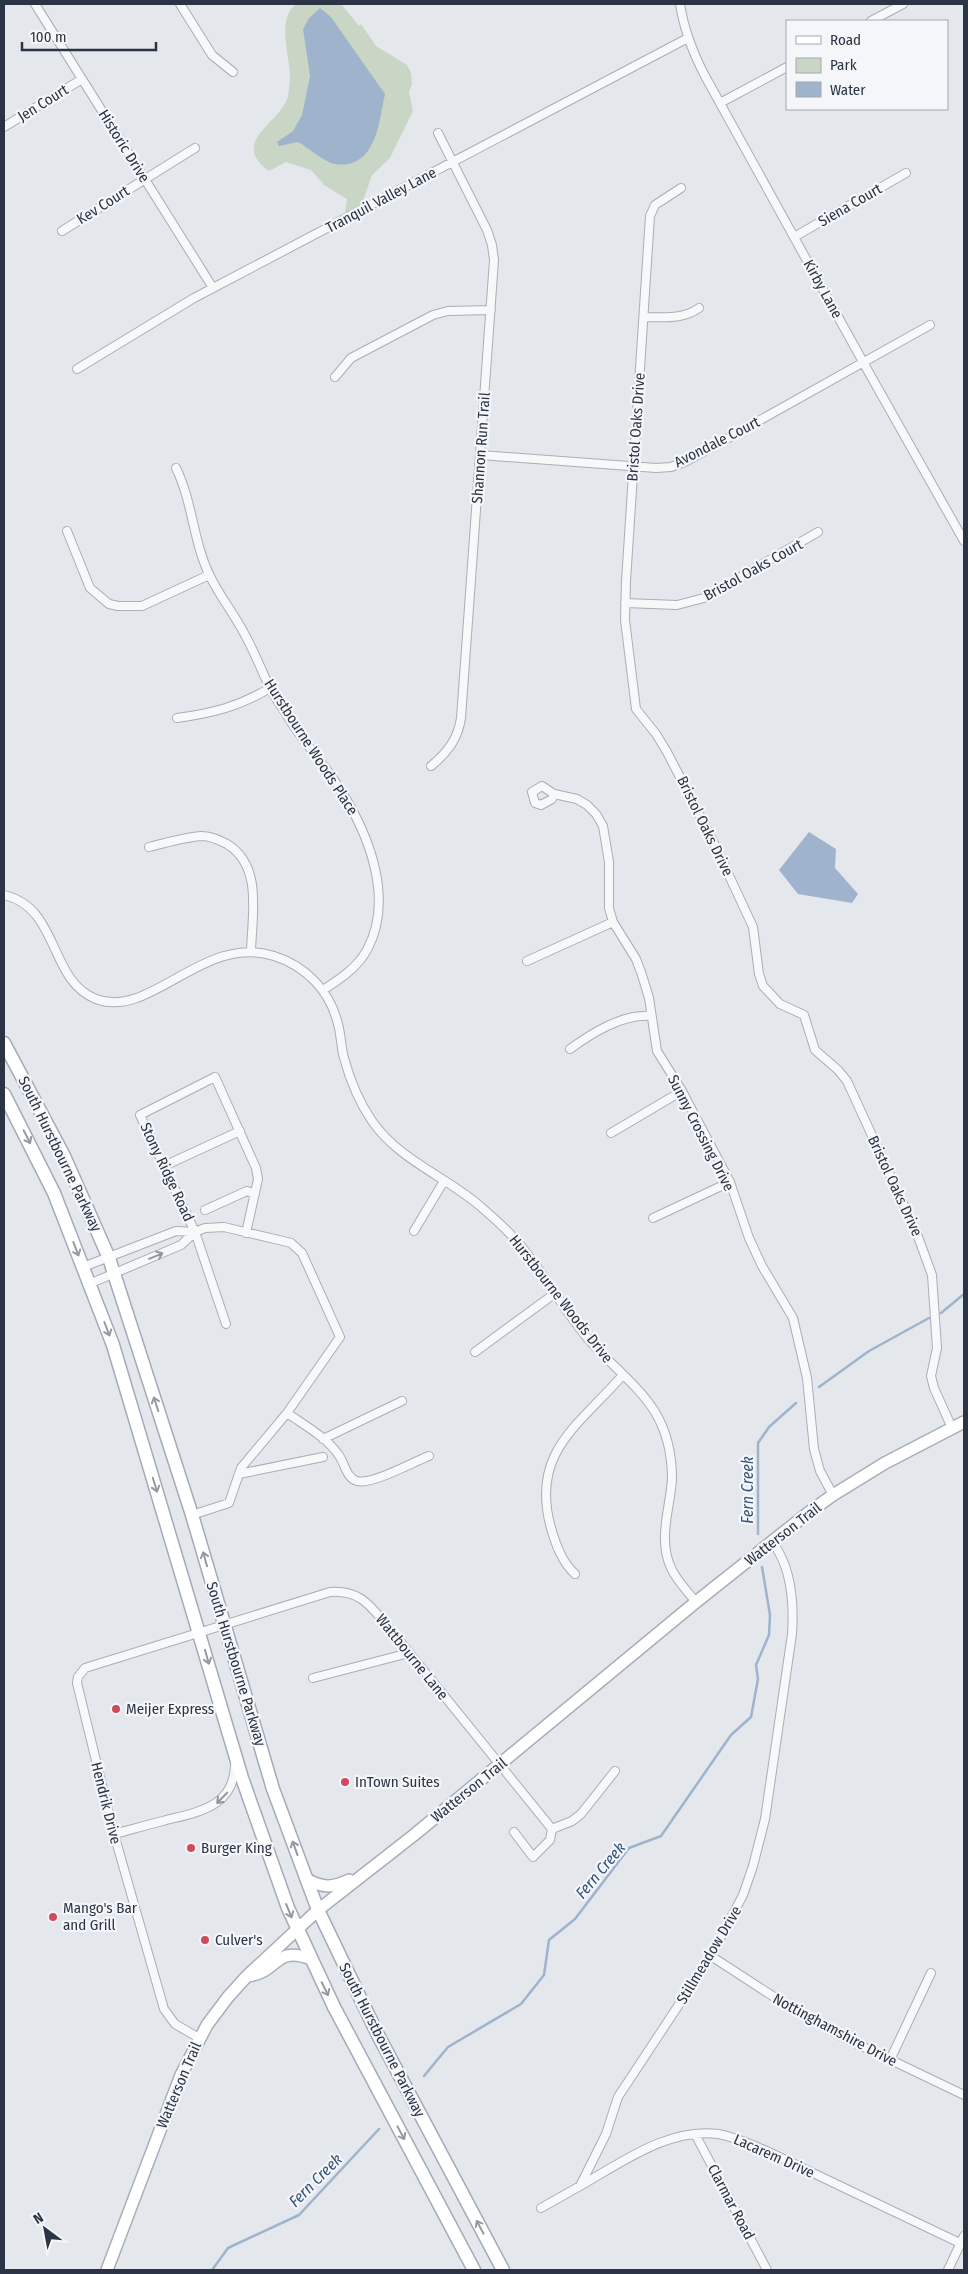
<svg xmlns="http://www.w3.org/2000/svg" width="968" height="2274" viewBox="0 0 968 2274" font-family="'Fira Sans Condensed',sans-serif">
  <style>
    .green { fill: #c9d6c5 }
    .water { fill: #9fb4cc }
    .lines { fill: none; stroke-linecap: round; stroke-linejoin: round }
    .stream { stroke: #9fb4cc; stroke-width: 2.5 }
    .minor-casing { stroke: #a9aeb7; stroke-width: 10 }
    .secondary-casing { stroke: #a9aeb7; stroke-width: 14 }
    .primary-casing { stroke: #a3abb8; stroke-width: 15 }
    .minor { stroke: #f7f8fa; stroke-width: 8 }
    .secondary { stroke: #fff; stroke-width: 11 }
    .primary { stroke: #fff; stroke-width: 12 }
    .oneway { stroke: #959aa2 }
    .oneway2 { stroke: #9196a0 }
    .poi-dot { fill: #d1495b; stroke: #f4f6f9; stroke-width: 2 }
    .labels { text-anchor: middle; stroke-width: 4.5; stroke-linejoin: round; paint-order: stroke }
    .street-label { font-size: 15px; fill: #2b3445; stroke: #f4f6f9 }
    .poi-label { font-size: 15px; fill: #2b3445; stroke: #f4f6f9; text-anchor: start }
    .water-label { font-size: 16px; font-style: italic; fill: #34527a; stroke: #f4f6f9 }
  </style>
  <rect width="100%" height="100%" fill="#e4e7ec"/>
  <!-- green -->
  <path class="green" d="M296,4H341L359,26L361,24L376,46L407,65L411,73L412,84L409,92L413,111L390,158L372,175L362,204L345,213L347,199L324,185L311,170L286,162L269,171C228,141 282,123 288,96C289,90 290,83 290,77C290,55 276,20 296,4Z"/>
  <!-- water -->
  <path class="water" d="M320,8L331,17L385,94C379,122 376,170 335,164C326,163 307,147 298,142L279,146L277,142L293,131L302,115L310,76L303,29L309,18Z
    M809,832L836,849L835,868L858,894L852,903L798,894L779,870Z"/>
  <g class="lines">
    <!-- stream -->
    <path class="stream" d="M941,1313L964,1294
      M819,1387L869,1351L929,1318
      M758,1534V1443L769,1427L796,1403
      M424,2076L448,2047L521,2004L544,1975L549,1940L575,1919L629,1848L661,1836L731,1735L751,1717L758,1679L756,1665L769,1635L770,1615L762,1567
      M212,2270L228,2248L299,2215L379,2129"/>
    <!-- minor casing -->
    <g class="minor-casing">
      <path id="minor" d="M35,4L213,288
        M180,4L212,55L233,72
        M680,4C684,30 693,53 705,76L868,371L964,541
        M871,21L903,4
        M720,103L787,67
        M4,127L82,79
        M681,188L655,205L650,216L626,581L625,620L636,709L656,734L667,752L712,839L753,927L759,974L763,986L780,1004L804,1015L815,1050L838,1070L847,1081L917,1234L932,1275L937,1348L931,1376L934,1388L952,1428
        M62,231L195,148
        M794,237L906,173
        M644,317C663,317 682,320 699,308
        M77,369L194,298L688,38
        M335,377L351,358L433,315L448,311L491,310
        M481,455L656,468L671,467L687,461L930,325
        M176,468C193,503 193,542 210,576C220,597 235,615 245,635C254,651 261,669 269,686C275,698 284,710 291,722C306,745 325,765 340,789C368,833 395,898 367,950C357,968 340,979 323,990
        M67,531L90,588L109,604L118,606H142L209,575
        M625,603L677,605L704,598L818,532
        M177,718C213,713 238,707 270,688
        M431,766C447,753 458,739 461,718L494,260L492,245L487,230L438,133
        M554,794L552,799L541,805L535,803L532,792L542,786L554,794L577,799L587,805L596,814L603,826L609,862V908L613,922L636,959L642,975L649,998L657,1051L682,1091L730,1182L749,1238L762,1266L793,1318L807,1378L814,1449L820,1471L833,1495
        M149,847C166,843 184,837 202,836C211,836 219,840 227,844C263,866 252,915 251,951
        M4,895C60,908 48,980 96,999C151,1020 203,933 274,956C306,966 330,991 338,1024C341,1035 341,1047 344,1058C350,1080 359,1102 372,1121C399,1160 445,1176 480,1206C496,1220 512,1234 525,1251C548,1280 565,1312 589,1340C610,1364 638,1385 655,1412C667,1432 672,1456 672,1479C670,1510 657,1540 672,1570C678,1582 688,1592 696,1602
        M527,961L613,922
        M570,1049C592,1033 622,1014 651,1016
        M611,1133L682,1091
        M164,1166L240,1131
        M205,1210L247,1191L255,1194
        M653,1218L730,1182
        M414,1231L444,1181
        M83,1267L176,1231L195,1232
        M89,1284L181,1245L195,1232L205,1228L224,1227L283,1241L291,1243L302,1253L340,1337L287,1413L241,1468L229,1503L192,1515
        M226,1324L195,1232L140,1115L215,1077L256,1168L258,1179L246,1233
        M475,1352L554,1294
        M287,1413C304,1425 326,1437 338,1454C345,1463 346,1478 357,1481C372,1485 413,1462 429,1456
        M323,1439L402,1401
        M239,1474L323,1457
        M575,1574C562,1562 556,1545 551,1528C530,1453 578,1426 622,1376
        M313,1678L409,1653
        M514,1832L533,1857L550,1840L552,1829L572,1821L581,1814L615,1771
        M114,1834C130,1830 146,1825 163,1821C197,1812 234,1808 235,1765
        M711,1956L788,2006L845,2038L964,2095
        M199,2038L175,2024L164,2009L114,1834L77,1683L78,1677L85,1668L330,1592C362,1590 371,1607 390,1629L552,1829
        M890,2060L931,1973
        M695,2134L767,2270
        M580,2186C621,2163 669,2127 718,2134C736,2137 752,2145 769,2152L964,2245
        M541,2208L580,2186L606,2134L618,2097L711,1956L743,1895L753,1866L765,1819L792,1634C794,1604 792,1567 772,1542
        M948,2270L964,2236"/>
    </g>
    <!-- secondary casing -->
    <g class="secondary-casing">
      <path id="secondary" d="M306,1879C323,1888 332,1888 349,1880
        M247,1976C279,1973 273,1945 311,1959
        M107,2270L181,2075L207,2025L228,1997L247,1976L318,1910L414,1835L696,1602L808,1513L833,1495L885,1463L964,1422"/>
    </g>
    <!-- primary casing -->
    <g class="primary-casing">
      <path id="primary" d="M4,1043L64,1156L109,1258L192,1515L273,1789L318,1910L378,2035L503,2270
        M4,1094L54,1193L113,1345L242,1778L288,1908L334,2007L474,2270"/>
    </g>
    <!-- minor -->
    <use href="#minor" class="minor"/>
    <!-- secondary -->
    <use href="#secondary" class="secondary"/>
    <!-- primary -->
    <use href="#primary" class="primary"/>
  </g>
  <!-- one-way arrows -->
  <defs><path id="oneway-shaft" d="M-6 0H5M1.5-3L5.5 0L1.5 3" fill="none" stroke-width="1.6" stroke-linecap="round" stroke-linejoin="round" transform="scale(1.25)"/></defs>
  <g class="oneway">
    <use href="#oneway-shaft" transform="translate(27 1137) rotate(63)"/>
    <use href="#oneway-shaft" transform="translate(76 1249) rotate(69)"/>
    <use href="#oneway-shaft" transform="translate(107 1329) rotate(69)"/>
    <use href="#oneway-shaft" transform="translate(156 1404) rotate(-108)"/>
    <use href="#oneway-shaft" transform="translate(155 1485) rotate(73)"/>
    <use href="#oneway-shaft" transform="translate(205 1559) rotate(-106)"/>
    <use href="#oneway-shaft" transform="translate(207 1657) rotate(74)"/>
    <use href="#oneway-shaft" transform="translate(295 1848) rotate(-110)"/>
    <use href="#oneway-shaft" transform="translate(289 1911) rotate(68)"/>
    <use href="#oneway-shaft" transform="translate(325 1989) rotate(64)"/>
    <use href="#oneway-shaft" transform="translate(401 2133) rotate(62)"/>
    <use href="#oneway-shaft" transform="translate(480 2227) rotate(-118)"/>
  </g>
  <g class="oneway2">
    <use href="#oneway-shaft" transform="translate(156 1256) rotate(-23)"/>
    <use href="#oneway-shaft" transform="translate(222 1798) rotate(134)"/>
  </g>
  <!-- markers -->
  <g class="poi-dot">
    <circle cx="116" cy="1709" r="5"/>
    <circle cx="345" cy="1782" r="5"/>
    <circle cx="191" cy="1848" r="5"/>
    <circle cx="53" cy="1917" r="5"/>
    <circle cx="205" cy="1940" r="5"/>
  </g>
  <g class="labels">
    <!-- street labels -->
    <g class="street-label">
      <text transform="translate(43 103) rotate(-32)" y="5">Jen Court</text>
      <text transform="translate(124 146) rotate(58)" y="5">Historic Drive</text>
      <text transform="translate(381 200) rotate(-28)" y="5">Tranquil Valley Lane</text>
      <text transform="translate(103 205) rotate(-32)" y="5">Kev Court</text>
      <text transform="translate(850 205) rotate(-30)" y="5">Siena Court</text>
      <text transform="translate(823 289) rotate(61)" y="5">Kirby Lane</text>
      <text transform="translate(636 427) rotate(-86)" y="5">Bristol Oaks Drive</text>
      <text transform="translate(717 442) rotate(-27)" y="5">Avondale Court</text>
      <text transform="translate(481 448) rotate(-86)" y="5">Shannon Run Trail</text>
      <text transform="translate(753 570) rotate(-29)" y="5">Bristol Oaks Court</text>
      <text transform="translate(311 747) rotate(57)" y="5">Hurstbourne Woods Place</text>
      <text transform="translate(705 826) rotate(64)" y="5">Bristol Oaks Drive</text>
      <text transform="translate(701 1133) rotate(63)" y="5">Sunny Crossing Drive</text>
      <text transform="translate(60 1154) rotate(64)" y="5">South Hurstbourne Parkway</text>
      <text transform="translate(167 1172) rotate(65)" y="5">Stony Ridge Road</text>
      <text transform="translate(895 1186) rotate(65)" y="5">Bristol Oaks Drive</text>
      <text transform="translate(561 1299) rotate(52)" y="5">Hurstbourne Woods Drive</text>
      <text transform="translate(783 1534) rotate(-38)" y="5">Watterson Trail</text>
      <text transform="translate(412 1657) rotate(51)" y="5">Wattbourne Lane</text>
      <text transform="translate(236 1664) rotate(73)" y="5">South Hurstbourne Parkway</text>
      <text transform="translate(469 1790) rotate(-39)" y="5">Watterson Trail</text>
      <text transform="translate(106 1803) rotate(76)" y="5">Hendrik Drive</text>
      <text transform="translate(709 1955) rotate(-59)" y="5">Stillmeadow Drive</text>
      <text transform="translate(835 2030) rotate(28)" y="5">Nottinghamshire Drive</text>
      <text transform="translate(382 2040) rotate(63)" y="5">South Hurstbourne Parkway</text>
      <text transform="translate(179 2085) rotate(-67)" y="5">Watterson Trail</text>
      <text transform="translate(774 2156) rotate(24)" y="5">Lacarem Drive</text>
      <text transform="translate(731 2202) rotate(62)" y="5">Clarmar Road</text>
    </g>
    <!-- poi labels -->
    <g class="poi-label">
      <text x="126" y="1714">Meijer Express</text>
      <text x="355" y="1787">InTown Suites</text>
      <text x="201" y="1853">Burger King</text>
      <text x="63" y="1913">Mango's Bar<tspan x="63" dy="17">and Grill</tspan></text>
      <text x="215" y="1945">Culver's</text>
    </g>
    <!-- water labels -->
    <g class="water-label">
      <text transform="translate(747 1490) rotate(-90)" y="6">Fern Creek</text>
      <text transform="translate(600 1870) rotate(-50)" y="6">Fern Creek</text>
      <text transform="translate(315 2180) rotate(-45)" y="6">Fern Creek</text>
    </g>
  </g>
  <!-- border -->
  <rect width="968" height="2274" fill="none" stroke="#2b3445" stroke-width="10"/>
  <!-- legend -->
  <rect x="786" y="20" width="162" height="90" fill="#f4f6f9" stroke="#a4a8b1"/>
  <rect x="796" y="36" width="25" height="8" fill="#ffffff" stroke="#a4a8b1"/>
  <text x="830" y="45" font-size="15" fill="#2b3445">Road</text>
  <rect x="796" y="58" width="25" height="15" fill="#c9d6c5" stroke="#a4a8b1"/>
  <text x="830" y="70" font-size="15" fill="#2b3445">Park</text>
  <rect x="796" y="82" width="25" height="15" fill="#9fb4cc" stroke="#a4a8b1"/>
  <text x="830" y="95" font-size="15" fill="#2b3445">Water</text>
  <!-- north arrow -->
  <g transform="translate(45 2229) rotate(328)" stroke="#f4f6f9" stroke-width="4" paint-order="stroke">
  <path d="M0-4L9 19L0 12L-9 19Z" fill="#2b3445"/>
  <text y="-8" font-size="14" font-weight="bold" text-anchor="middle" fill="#2b3445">N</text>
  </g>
  <!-- scale -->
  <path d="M22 42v8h134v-8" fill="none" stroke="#2b3445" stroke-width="2.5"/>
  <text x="30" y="42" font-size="15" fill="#2b3445" stroke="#f4f6f9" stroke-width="4" paint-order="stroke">100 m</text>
</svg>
